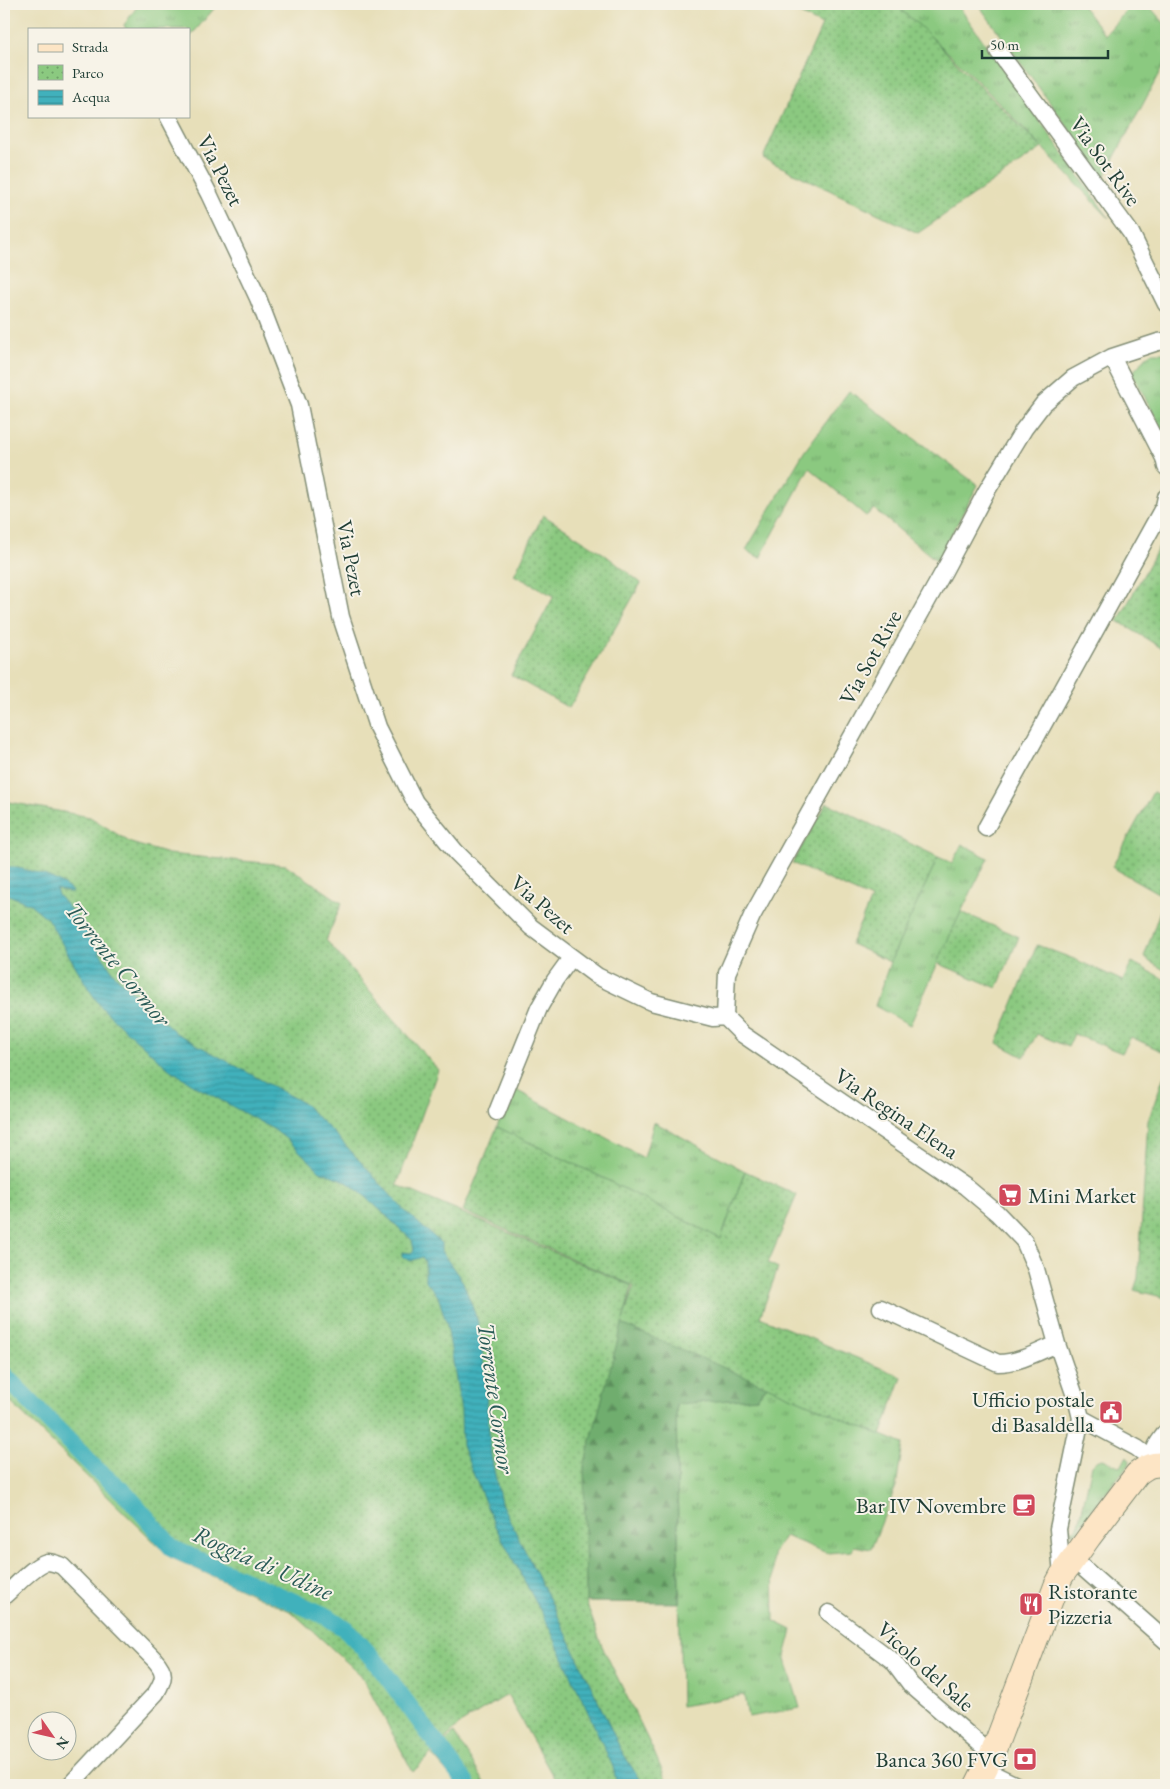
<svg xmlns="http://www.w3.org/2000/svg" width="1170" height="1789" viewBox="0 0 1170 1789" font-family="'EB Garamond',serif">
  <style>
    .grass { fill: url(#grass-tufts); stroke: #55835a }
    .forest { fill: url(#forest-firs); stroke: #487551 }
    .park { fill: url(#park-dots); stroke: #55835a }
    .water { fill: url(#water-rules); stroke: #307778 }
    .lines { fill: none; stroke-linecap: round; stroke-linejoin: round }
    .canal { stroke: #41b1bc; stroke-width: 18 }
    .minor-casing { stroke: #838e76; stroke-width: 19 }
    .secondary-casing { stroke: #838e76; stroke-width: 26 }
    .minor { stroke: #fff; stroke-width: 16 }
    .secondary { stroke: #fde5c5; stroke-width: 24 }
    .labels { text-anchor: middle; stroke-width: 4; stroke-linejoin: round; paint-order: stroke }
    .street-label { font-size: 22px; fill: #1f3d34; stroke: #f7f3e8 }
    .poi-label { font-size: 22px; fill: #1f3d34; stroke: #f7f3e8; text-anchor: end }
    .water-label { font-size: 24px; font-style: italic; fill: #285a56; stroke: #f7f3e8 }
  </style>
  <defs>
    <pattern id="grass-tufts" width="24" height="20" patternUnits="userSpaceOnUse" patternTransform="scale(1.25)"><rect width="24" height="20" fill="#8bc980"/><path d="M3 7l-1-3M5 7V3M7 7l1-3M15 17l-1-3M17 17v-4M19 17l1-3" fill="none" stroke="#71a46a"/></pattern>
    <pattern id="forest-firs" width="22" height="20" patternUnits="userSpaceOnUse" patternTransform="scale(1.25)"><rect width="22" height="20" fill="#70ad6e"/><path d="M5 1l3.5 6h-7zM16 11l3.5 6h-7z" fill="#5b8e5b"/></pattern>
    <pattern id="park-dots" width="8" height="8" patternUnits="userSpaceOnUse" patternTransform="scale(1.25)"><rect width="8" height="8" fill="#8bc980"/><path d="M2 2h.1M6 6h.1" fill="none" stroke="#71a46a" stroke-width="1.8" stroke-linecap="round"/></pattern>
    <pattern id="water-rules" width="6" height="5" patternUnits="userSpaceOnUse" patternTransform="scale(1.25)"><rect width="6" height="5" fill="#41b1bc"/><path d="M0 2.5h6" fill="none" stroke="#36919a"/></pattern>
  </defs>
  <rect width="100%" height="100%" fill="#f7f3e8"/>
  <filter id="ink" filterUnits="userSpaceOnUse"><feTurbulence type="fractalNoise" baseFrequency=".02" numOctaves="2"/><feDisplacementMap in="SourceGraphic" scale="10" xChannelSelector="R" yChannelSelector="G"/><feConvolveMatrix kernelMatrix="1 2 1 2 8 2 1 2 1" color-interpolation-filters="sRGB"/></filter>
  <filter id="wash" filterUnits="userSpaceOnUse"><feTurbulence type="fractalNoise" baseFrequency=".0096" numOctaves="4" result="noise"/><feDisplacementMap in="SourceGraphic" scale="20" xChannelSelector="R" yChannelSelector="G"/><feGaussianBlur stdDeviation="1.12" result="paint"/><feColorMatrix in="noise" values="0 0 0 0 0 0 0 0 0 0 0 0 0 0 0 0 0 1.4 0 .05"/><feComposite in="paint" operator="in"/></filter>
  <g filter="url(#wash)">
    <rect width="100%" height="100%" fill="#e7dfb9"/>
    <!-- grass -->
    <path class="grass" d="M139,4H218L189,38V29H126L124,25Z
      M894,4H957L1109,218C1039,145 971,69 894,4Z
      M978,4H1081L1105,35L1132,4H1147L1166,25V61L1104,177Z
      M1150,353H1162L1166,355V437L1132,373Z
      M849,391L978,485L937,561L874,509L866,516L809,468L760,558L746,550L804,452Z
      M962,844L988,858L961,912L910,1025L875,1006L890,962L938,857L952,863Z
      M512,1088L644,1158L654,1122L745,1171L721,1239L601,1177L497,1127Z
      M767,1386L903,1444L896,1486L871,1549L854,1546L852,1551L827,1553L785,1536L773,1554L774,1621L792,1630L785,1656L800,1708L748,1717L744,1695L681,1706L676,1403L757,1398Z
      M1127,1456L1130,1461L1129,1465C1110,1486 1092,1508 1077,1532L1072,1533L1066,1525L1074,1531L1079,1524L1092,1465L1096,1461L1103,1459L1121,1467Z
      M454,1733L486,1785H458L432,1755Z"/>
    <!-- forest -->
    <path class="forest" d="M622,1324L767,1386L757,1398L676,1404L679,1603L586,1602L584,1466Z"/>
    <!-- park -->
    <path class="park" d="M780,4H894L921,27L1042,148L918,233L763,158L822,25Z
      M543,515L604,554L641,583L569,708L511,675L554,596L514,575Z
      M1166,534V651L1118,621Z
      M1153,792L1166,799V851L1158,893L1112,867Z
      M4,801L90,817L131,843L168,854L286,865L342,903L326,940L438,1070L397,1185L632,1286L623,1320L634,1286L463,1211L497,1127L601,1177L721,1239L745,1171L797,1195L768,1263L778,1268L760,1317L902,1377L881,1435L622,1324L584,1466L586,1602L602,1646L654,1752L668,1785H558L507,1695L460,1724L413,1772L361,1675L292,1612L170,1557L4,1396Z
      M827,803L938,857L890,962L851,944L871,899L792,863Z
      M1166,894V971L1150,962L1144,957Z
      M961,912L1019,937L997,988L937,963Z
      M1037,945L1074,959L1123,981L1132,962L1166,980V1053L1131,1037L1122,1053L1074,1034L1068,1047L1037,1034L1024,1057L997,1043Z
      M1166,1070V1298L1134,1290L1138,1278L1148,1121Z"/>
    <!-- water -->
    <path class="water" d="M4,866C28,869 54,875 73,892L71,893L56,889L58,895L81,922L104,959L116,976L176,1033L303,1103L338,1137L405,1211L441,1243V1251L463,1282L478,1322L483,1356L491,1456L501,1503L560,1620L621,1750L643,1785H617L613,1767L549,1627L494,1524L462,1446L461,1410L447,1325L438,1296L425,1280V1261L422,1257L411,1261L402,1257V1252L411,1253L414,1250L412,1240L366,1197L346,1181L320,1171L289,1141L273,1129L199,1088L169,1069L122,1027L101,1007L90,991L47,918L30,904L4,893Z"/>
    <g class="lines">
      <!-- canal -->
      <path class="canal" d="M4,1375L97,1470L127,1495L173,1549L328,1617L347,1630L377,1663L467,1785"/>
    </g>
  </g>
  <g filter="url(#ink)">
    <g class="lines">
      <!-- minor casing -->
      <g class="minor-casing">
        <path id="minor" d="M998,51L1131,233L1166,304
          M168,116L209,194L258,298L299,405L341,617L377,727L415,802L456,852L531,927L597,976L651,1002L713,1018L725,1017L742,1034L966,1187L997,1213L1024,1241L1036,1269L1057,1344L1077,1402L1081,1418L1058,1529L1062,1575
          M1112,357L1164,458L1166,467
          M986,828L1164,506L1166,497
          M725,1017L727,973L752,916L944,571L986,492L1024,429L1043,404L1073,378L1112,357L1158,342L1166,341
          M497,1112L539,1008L555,980L571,958
          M881,1308L998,1363C1019,1363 1038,1352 1057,1344
          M1081,1418L1137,1448L1157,1463
          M1157,1463C1151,1448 1157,1445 1166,1432
          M1073,1559L1166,1641
          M4,1596C14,1588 35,1564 47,1562C53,1562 57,1564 62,1566L154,1659C166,1672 165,1678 156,1693L70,1785
          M829,1613L893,1661L911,1685L992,1755
          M985,1770L1016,1785"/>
      </g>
      <!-- secondary casing -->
      <g class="secondary-casing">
        <path id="secondary" d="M977,1785L992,1755L1056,1586L1062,1575L1089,1537L1137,1474C1147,1466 1153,1463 1166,1465"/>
      </g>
      <!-- minor -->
      <use href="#minor" class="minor"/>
      <!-- secondary -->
      <use href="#secondary" class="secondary"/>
    </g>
  </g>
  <!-- icons -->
  <defs>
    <g id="supermarket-square" transform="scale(1.25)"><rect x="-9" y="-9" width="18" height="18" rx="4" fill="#d1495b" stroke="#f7f3e8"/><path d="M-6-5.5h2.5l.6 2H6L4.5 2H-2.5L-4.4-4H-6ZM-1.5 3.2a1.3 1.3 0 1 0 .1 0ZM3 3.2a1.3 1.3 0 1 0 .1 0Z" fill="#fff"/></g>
    <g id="civic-square" transform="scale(1.25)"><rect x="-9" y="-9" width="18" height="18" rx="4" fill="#d1495b" stroke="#f7f3e8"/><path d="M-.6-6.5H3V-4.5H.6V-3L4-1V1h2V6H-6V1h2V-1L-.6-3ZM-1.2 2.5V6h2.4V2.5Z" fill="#fff"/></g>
    <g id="cafe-square" transform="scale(1.25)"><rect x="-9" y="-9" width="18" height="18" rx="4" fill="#d1495b" stroke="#f7f3e8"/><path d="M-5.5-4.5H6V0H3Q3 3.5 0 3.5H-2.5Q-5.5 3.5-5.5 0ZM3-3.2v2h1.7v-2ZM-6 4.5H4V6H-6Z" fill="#fff"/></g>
    <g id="restaurant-square" transform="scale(1.25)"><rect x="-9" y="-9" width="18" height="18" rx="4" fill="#d1495b" stroke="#f7f3e8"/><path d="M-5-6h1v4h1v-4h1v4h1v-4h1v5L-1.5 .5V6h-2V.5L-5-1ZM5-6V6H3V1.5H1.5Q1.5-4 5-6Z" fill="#fff"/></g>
    <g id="bank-square" transform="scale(1.25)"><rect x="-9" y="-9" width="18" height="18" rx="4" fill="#d1495b" stroke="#f7f3e8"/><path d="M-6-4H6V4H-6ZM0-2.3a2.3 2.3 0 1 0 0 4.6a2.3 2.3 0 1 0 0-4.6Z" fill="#fff"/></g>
  </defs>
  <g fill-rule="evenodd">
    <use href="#supermarket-square" x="1010" y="1195"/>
    <use href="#civic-square" x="1111" y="1412"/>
    <use href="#cafe-square" x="1024" y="1505"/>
    <use href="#restaurant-square" x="1031" y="1604"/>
    <use href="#bank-square" x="1025" y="1759"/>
  </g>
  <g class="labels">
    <!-- street labels -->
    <g class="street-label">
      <text transform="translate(1106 161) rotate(54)" y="8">Via Sot Rive</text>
      <text transform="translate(221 170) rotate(63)" y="8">Via Pezet</text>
      <text transform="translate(352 558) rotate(79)" y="8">Via Pezet</text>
      <text transform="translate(870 657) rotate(-61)" y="8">Via Sot Rive</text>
      <text transform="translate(543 904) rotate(41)" y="8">Via Pezet</text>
      <text transform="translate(897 1113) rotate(34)" y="8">Via Regina Elena</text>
      <text transform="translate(926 1666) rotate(42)" y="8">Vicolo del Sale</text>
    </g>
    <!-- poi labels -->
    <g class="poi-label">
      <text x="1028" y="1203" text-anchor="start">Mini Market</text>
      <text x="1094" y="1407">Ufficio postale<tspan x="1094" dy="25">di Basaldella</tspan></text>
      <text x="1006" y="1513">Bar IV Novembre</text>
      <text x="1048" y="1599" text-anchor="start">Ristorante<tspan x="1048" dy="25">Pizzeria</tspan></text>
      <text x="1008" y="1767">Banca 360 FVG</text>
    </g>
    <!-- water labels -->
    <g class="water-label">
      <text transform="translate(118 964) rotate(51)" y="8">Torrente Cormor</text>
      <text transform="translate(496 1398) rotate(82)" y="8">Torrente Cormor</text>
      <text transform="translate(263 1563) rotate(24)" y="8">Roggia di Udine</text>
    </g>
  </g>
  <!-- margin -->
  <rect width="1170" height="1789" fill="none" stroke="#f7f3e8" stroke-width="20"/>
  <!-- legend -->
  <rect x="28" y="28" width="162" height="90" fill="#f7f3e8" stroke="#a1aaa0"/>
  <rect x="38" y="44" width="25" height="8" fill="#fde5c5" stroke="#a1aaa0"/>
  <text x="72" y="52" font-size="15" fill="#1f3d34">Strada</text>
  <rect x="38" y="65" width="25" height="15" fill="url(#park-dots)" stroke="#a1aaa0"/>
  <text x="72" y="78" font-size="15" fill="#1f3d34">Parco</text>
  <rect x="38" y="90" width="25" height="15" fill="url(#water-rules)" stroke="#a1aaa0"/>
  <text x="72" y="102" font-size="15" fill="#1f3d34">Acqua</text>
  <!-- north arrow -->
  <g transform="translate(52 1736) rotate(124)"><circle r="24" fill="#f7f3e8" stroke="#a1aaa0"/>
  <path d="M0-4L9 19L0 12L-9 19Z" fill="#d1495b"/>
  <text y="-8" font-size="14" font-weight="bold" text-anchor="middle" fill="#1f3d34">N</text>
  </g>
  <!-- scale -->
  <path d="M982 50v8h126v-8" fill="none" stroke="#1f3d34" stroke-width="2.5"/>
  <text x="990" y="50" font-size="15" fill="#1f3d34" stroke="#f7f3e8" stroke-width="4" paint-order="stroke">50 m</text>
</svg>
